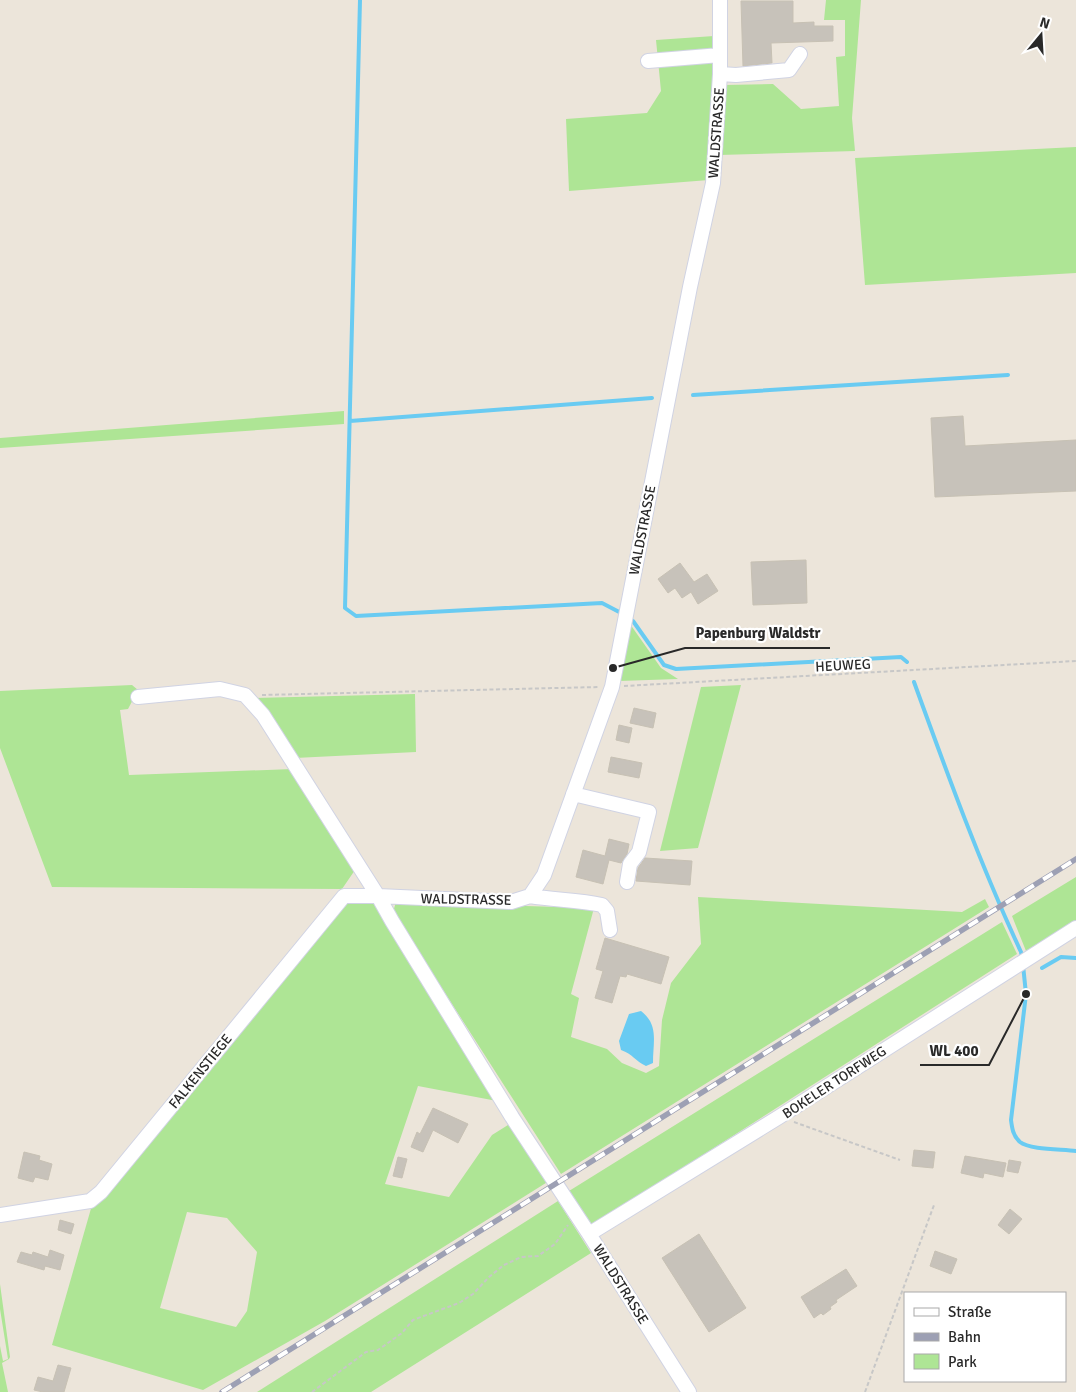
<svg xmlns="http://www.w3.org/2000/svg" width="1076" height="1392" viewBox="0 0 1076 1392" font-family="Signika,sans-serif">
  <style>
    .green { fill: #aee595; fill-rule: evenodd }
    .water { fill: #69cbf2 }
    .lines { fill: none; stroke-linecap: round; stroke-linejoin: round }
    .stream { stroke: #69cbf2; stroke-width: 4 }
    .building { fill: #c7c2ba; stroke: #c7c1b4 }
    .minor-casing { stroke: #d0d3e3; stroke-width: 16 }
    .path { stroke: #c7c7c7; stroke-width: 2; stroke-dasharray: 4 2.5; stroke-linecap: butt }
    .minor { stroke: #fff; stroke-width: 14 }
    .rail-casing { stroke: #9da0b4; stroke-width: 5.5 }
    .rail { stroke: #fff; stroke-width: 4; stroke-dasharray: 11; stroke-linecap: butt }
    .labels { text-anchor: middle; stroke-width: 4.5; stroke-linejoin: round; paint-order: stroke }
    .street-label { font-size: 14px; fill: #292929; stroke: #fff }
    .leader { fill: none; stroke: #292929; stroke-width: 2 }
    .callout-dot { fill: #292929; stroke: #fff; stroke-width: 2 }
    .callout-label { font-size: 15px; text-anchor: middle; font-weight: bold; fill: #292929; stroke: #fff; stroke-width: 4.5; stroke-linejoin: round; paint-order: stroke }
  </style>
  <rect width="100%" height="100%" fill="#ece5da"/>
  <!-- green -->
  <path class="green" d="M826,0H861L852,118L855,151L719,155L725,85L773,84L801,109L839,106L836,57L845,56V20H824Z
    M714,36L709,180L569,191L566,119L647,113L661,91L656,40Z
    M1076,147V273L865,285L855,158Z
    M344,411V424L0,448V438Z
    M630,624L661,668L678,679L619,681Z
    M132,685L138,690L128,709L120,710L129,775L293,769L355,870L342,889L52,887L0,748V691Z
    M741,685L698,848L660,851L701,687Z
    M415,694L416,752L295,758L252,698Z
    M1076,877V920L1026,951L1012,916Z
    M698,897L962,912L985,899L989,907L561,1174L393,912L396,902L594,908L571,994L579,998L571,1037L607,1049L622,1063L646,1073L659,1066L662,1020L671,983L701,944Z
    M347,900L376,902L497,1101L418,1086L385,1184L449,1197L492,1135L511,1123L549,1181L325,1321L203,1390L52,1345L92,1205ZM187,1212L227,1218L257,1252L247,1311L236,1327L160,1308Z
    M1002,922L1017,954L592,1226L569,1191Z
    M558,1201L591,1253L371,1392H257Z
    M0,1284L10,1357L9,1359L2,1363L8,1392H0V1346L3,1361L8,1359L0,1309Z"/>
  <!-- water -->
  <path class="water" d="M641,1011C659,1025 653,1041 653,1063L646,1066C635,1061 633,1054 621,1050L619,1041L629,1014Z"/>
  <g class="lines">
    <!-- stream -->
    <path class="stream" d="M360,0L345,608L356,616L602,603L623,614
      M693,395L1008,375
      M350,421L652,398
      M629,618L633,621L664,665L676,669L901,657L907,662
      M914,682C947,773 980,864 1021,952L1022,958
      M1023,965L1026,994L1011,1120C1012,1128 1013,1136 1020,1142C1030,1150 1063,1149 1076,1151
      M1042,968L1061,957L1076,958"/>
  </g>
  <!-- building -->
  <path class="building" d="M741,1H793V23L814,22V26H833V41L771,43L772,63L743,66Z
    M963,416L965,446L1076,440V491L935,497L931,418Z
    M806,560L807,603L753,605L751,562Z
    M680,563L694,582L707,574L718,591L698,604L691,592L682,598L675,588L668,593L658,579Z
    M634,708L656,713L653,728L630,723Z
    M619,725L632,728L629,743L616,740Z
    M611,757L642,763L639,778L608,772Z
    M609,839L629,844L627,854L621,863L609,860L603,884L576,877L583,850L605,856Z
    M645,858L692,861L690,885L636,881L638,868Z
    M605,938L669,957L661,984L627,974L626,977L620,976L612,1003L595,998L603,971L596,969Z
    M433,1108L468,1124L458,1143L433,1130L423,1152L411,1147L417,1132L420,1134Z
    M914,1150L935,1152L933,1168L912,1166Z
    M24,1152L40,1156L39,1160L52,1164L48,1180L35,1177L33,1182L18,1178Z
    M965,1156L1006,1163L1003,1177L984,1173L983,1178L961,1173Z
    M398,1157L407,1159L402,1178L393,1176Z
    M1009,1160L1021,1162L1018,1173L1007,1171Z
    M1010,1209L1022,1219L1009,1234L998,1225Z
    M60,1220L74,1224L71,1234L58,1230Z
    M699,1234L746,1308L709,1332L662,1258Z
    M50,1250L64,1255L60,1270L45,1266L44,1270L17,1262L21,1252L32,1255L33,1252L48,1257Z
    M935,1251L957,1259L951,1274L930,1266Z
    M846,1269L857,1286L836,1300L837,1302L830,1307L831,1309L823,1315L821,1313L814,1318L801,1297Z
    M58,1365L71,1368L64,1392H43L34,1390L38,1377L53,1381Z"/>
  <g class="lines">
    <!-- minor casing -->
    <g class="minor-casing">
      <path id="minor" d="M648,61L720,55
        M720,74L736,75L789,70L800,54
        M138,697L220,689L245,695L263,715L378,896L392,921L512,1117L589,1234L689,1392
        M573,794L649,812L639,852L630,864L627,882
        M530,896C554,900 578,900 602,905L607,911L610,930
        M0,1215L90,1201L101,1192L344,896H378L511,902L530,896L544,875L612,687L690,287L713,183L720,74V0
        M589,1234L779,1117L1076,928"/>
    </g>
    <!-- path -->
    <path class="path" d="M624,686L1076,661
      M262,695L599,687
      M794,1122L900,1160
      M312,1392L366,1352L378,1350L402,1333L413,1320L459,1303L473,1294L489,1277L504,1265L521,1257L538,1256L555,1244L568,1225
      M865,1392L934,1205"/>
    <!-- minor -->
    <use href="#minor" class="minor"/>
    <!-- rail casing -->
    <g class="rail-casing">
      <path id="rail" d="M222,1392L1076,859"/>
    </g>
    <!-- rail -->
    <use href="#rail" class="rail"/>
  </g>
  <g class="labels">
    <!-- street labels -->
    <g class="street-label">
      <text transform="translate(716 133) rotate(-86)" y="5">WALDSTRASSE</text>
      <text transform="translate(642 530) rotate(-79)" y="5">WALDSTRASSE</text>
      <text transform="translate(843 665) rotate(-3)" y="5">HEUWEG</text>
      <text transform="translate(466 899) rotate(1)" y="5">WALDSTRASSE</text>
      <text transform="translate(200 1071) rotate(-51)" y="5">FALKENSTIEGE</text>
      <text transform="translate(834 1082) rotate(-33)" y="5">BOKELER TORFWEG</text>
      <text transform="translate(621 1284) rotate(58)" y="5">WALDSTRASSE</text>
    </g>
  </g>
  <!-- callouts -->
  <path class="leader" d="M613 668L685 648H830M1026 994L989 1065H920"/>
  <g class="callout-dot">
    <circle cx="613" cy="668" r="5"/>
    <circle cx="1026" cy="994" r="5"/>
  </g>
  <g class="callout-label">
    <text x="758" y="638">Papenburg Waldstr</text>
    <text x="954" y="1056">WL 400</text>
  </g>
  <!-- legend -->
  <rect x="904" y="1292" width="162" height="90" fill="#ffffff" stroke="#a9a9a9"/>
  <rect x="914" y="1308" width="25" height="8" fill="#ffffff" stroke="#a9a9a9"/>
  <text x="948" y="1317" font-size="15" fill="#292929">Straße</text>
  <rect x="914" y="1333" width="25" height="8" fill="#9da0b4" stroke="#a9a9a9"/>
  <text x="948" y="1342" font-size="15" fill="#292929">Bahn</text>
  <rect x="914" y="1354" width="25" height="15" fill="#aee595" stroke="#a9a9a9"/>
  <text x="948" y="1367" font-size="15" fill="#292929">Park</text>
  <!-- north arrow -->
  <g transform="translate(1041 35) rotate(18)" stroke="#ffffff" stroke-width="4" paint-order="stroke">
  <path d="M0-4L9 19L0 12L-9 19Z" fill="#292929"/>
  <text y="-8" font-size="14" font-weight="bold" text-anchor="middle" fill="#292929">N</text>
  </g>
</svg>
